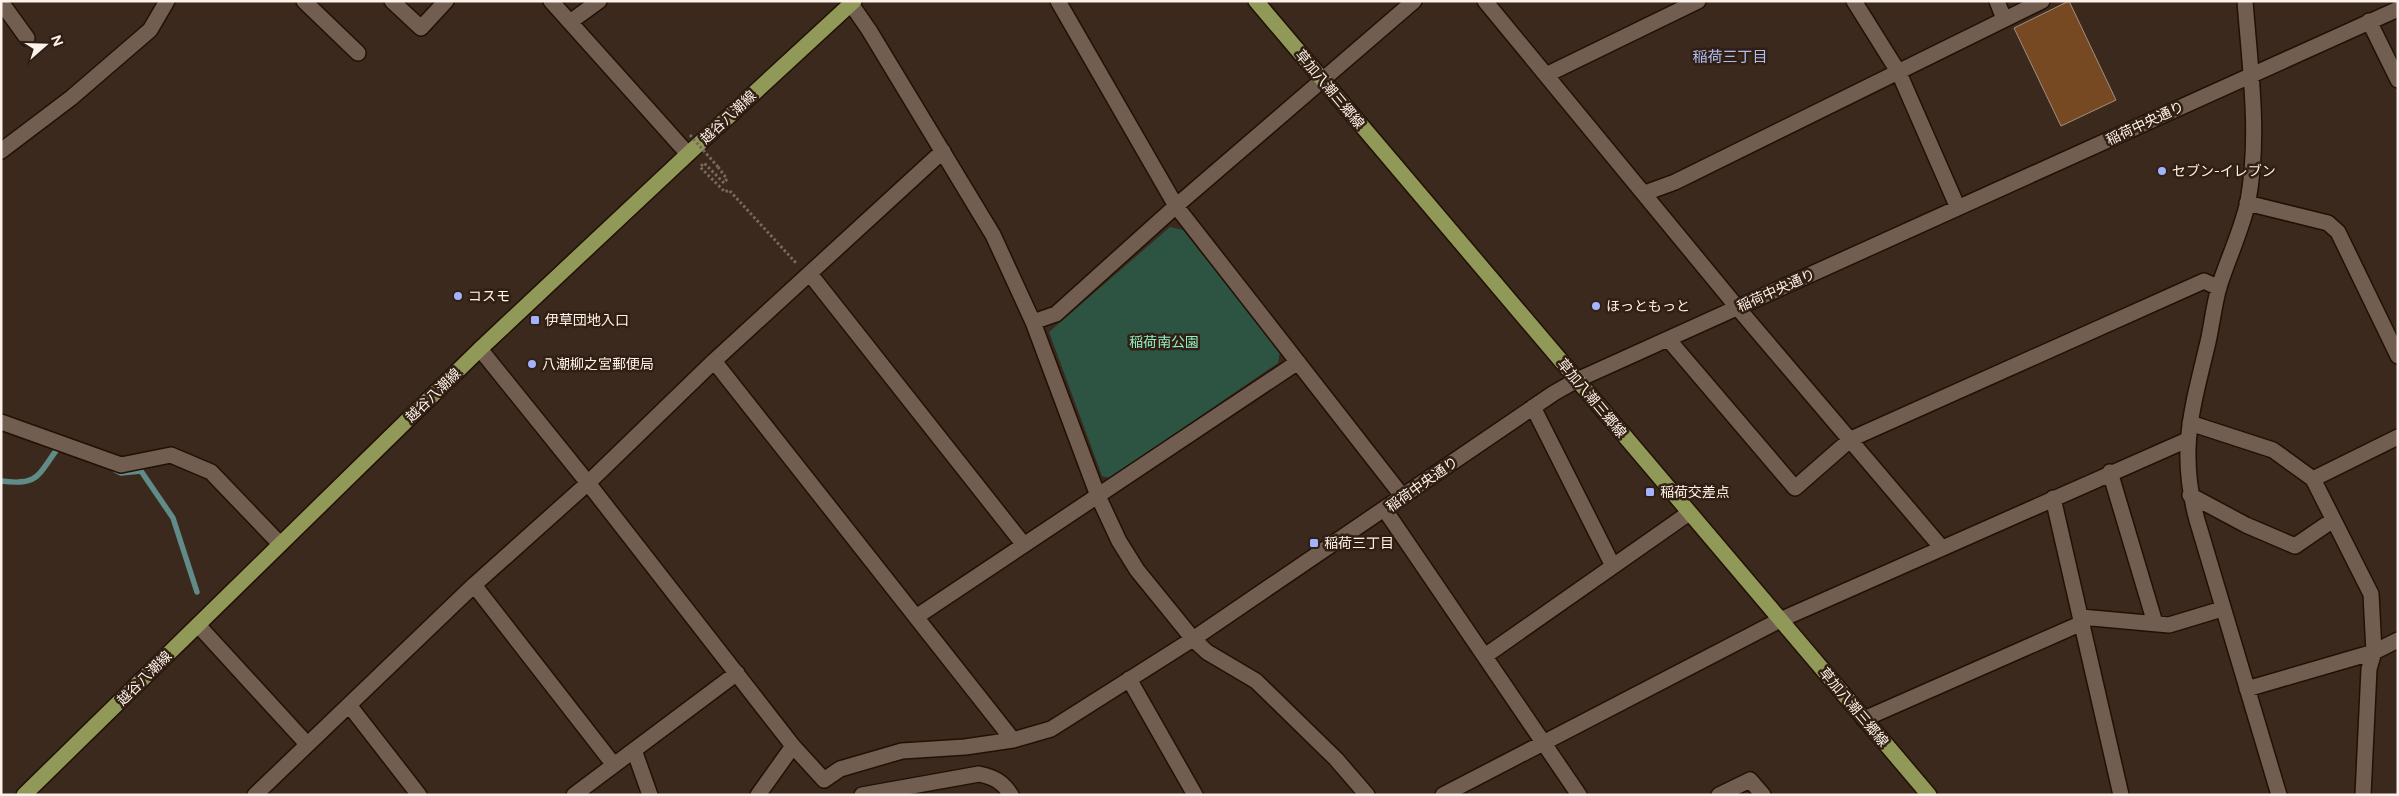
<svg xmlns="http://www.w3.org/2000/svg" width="2399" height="796" viewBox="0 0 2399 796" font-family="Figtree,'Noto Sans JP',sans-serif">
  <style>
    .green { fill: #2d5443 }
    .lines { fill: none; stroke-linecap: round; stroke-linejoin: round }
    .stream { stroke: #608b89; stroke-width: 5.5 }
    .building { fill: #764923; stroke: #a48f7f }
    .minor-casing { stroke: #211105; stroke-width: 18 }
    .major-casing { stroke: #211105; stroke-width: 18 }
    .path { stroke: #79695e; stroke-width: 3; stroke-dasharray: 2.5 2.5; stroke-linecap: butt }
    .minor { stroke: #725e50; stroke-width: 15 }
    .major { stroke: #919958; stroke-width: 15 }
    .path-bridge { stroke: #79695e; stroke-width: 3; stroke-dasharray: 2.5 2.5; stroke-linecap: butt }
    .poi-dot { fill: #a1b3fd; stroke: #301f12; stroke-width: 2 }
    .labels { text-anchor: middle; stroke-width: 5; stroke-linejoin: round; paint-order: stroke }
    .street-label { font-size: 14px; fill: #fef2ea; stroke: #301f12 }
    .poi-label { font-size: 14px; fill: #fef2ea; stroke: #301f12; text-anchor: start }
    .park-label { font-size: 14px; fill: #8fefc3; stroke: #301f12 }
    .neighbourhood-label { font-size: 15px; fill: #afbdf4; stroke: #301f12 }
  </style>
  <rect width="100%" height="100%" fill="#3a291c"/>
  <!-- green -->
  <path class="green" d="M1170,227L1183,230L1280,352L1278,363L1110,478L1102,476L1049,332Z"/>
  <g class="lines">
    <!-- stream -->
    <path class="stream" d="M115,470L121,473L141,471L173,518L197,592
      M1,481C39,486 37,476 58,448L62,450"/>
  </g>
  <!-- building -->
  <path class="building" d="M2069,1L2116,100L2061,126L2014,28Z"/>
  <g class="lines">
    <!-- minor casing -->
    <g class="minor-casing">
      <path id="minor" d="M304,1L358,53
        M392,1L421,28L446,1
        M551,1L688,154
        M849,1L869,30L993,235L1033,322L1098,496L1119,541L1137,570L1193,639L1207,652L1256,681L1336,759L1367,795
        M1058,1L1176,206L1403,497
        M1485,1L1737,307L1941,547
        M1854,1L1899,73L1958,208
        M1997,1L2004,19
        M2245,1C2250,68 2260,135 2248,201C2242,230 2228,258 2219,287C2214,305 2212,324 2208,342C2192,410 2178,450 2197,520L2279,795
        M1,2L27,38
        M2369,21L2398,80
        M570,22L599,1
        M1546,75L1698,1
        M1,151L71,98L150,30L167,1
        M1645,193L1675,182L2042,1
        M2247,203L2328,223L2338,232L2398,356
        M810,274L1024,545
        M1033,322L1056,314L1176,206L1414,1
        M1668,339L1795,488L1851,439L2204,281L2219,288
        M480,349L588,483L793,746L824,780L840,769L902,751L965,747L1013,740L1051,729L1193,639L1554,393L1577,380L2398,9
        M714,361L1013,740
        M1533,407L1613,566
        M1,422L121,465L171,455L211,472L280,544
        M2190,423L2273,450L2313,479L2371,594L2374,652L2369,669L2363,795
        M2110,472L2155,623
        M2313,479L2398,437
        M2190,495L2246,525L2295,546L2333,520
        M2053,498L2121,795
        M1385,510L1579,795
        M474,585L614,765
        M916,617L1298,362
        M2081,617L2169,625L2222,609
        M198,625L307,744
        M1485,656L1689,513
        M1129,679L1195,795
        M2247,689L2374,652L2398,640
        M349,705L419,795
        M1864,719L2082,623
        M634,750L650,795
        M255,795L474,585L588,483L714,361L943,151
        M574,795L737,673
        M758,795L793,746
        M862,795L979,774C994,777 1003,782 1011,795
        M1443,795L1780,620L2187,440
        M1719,795L1750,780L1763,795"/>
    </g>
    <!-- major casing -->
    <g class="major-casing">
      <path id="major" d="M1256,1L1929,795
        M24,795L480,349L688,154L854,1"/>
    </g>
    <!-- path -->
    <path class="path" d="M718,167L727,179L724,183L704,163L700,167L725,192L729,190L797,264"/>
    <!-- minor -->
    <use href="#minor" class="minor"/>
    <!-- major -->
    <use href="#major" class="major"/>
    <!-- path-bridge -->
    <path class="path-bridge" d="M690,135L718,167"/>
  </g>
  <!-- markers -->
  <g class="poi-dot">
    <circle cx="2162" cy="171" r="5"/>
    <circle cx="458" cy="296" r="5"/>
    <circle cx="1596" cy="306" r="5"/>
    <rect x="530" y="315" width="10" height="10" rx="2.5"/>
    <circle cx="532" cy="364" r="5"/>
    <rect x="1645" y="487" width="10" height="10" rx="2.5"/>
    <rect x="1309" y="538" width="10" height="10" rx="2.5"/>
  </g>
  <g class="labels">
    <!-- street labels -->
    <g class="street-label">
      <text transform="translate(1330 89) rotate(50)" y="5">草加八潮三郷線</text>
      <text transform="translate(728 117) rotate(-43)" y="5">越谷八潮線</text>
      <text transform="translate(2145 123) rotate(-25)" y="5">稲荷中央通り</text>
      <text transform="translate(1776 290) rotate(-24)" y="5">稲荷中央通り</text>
      <text transform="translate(433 395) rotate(-44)" y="5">越谷八潮線</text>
      <text transform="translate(1592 398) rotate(50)" y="5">草加八潮三郷線</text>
      <text transform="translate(1422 484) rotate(-35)" y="5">稲荷中央通り</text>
      <text transform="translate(144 678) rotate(-45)" y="5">越谷八潮線</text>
      <text transform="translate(1854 707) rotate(50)" y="5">草加八潮三郷線</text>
    </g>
    <!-- poi labels -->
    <g class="poi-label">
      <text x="2172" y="176">セブン-イレブン</text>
      <text x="468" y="301">コスモ</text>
      <text x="1606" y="311">ほっともっと</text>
      <text x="545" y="325">伊草団地入口</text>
      <text x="542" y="369">八潮柳之宮郵便局</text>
      <text x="1660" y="497">稲荷交差点</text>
      <text x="1324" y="548">稲荷三丁目</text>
    </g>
    <!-- park labels -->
    <g class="park-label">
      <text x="1164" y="347">稲荷南公園</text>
    </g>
    <!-- neighbourhood labels -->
    <g class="neighbourhood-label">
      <text x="1730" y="62">稲荷三丁目</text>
    </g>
  </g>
  <!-- border -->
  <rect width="2399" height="796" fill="none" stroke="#fef2ea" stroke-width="5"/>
  <!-- north arrow -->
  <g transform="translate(45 45) rotate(70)" stroke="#301f12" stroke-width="4" paint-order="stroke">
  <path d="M0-4L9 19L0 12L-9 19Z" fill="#fef2ea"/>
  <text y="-8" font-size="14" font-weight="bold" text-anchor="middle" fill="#fef2ea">N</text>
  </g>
</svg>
